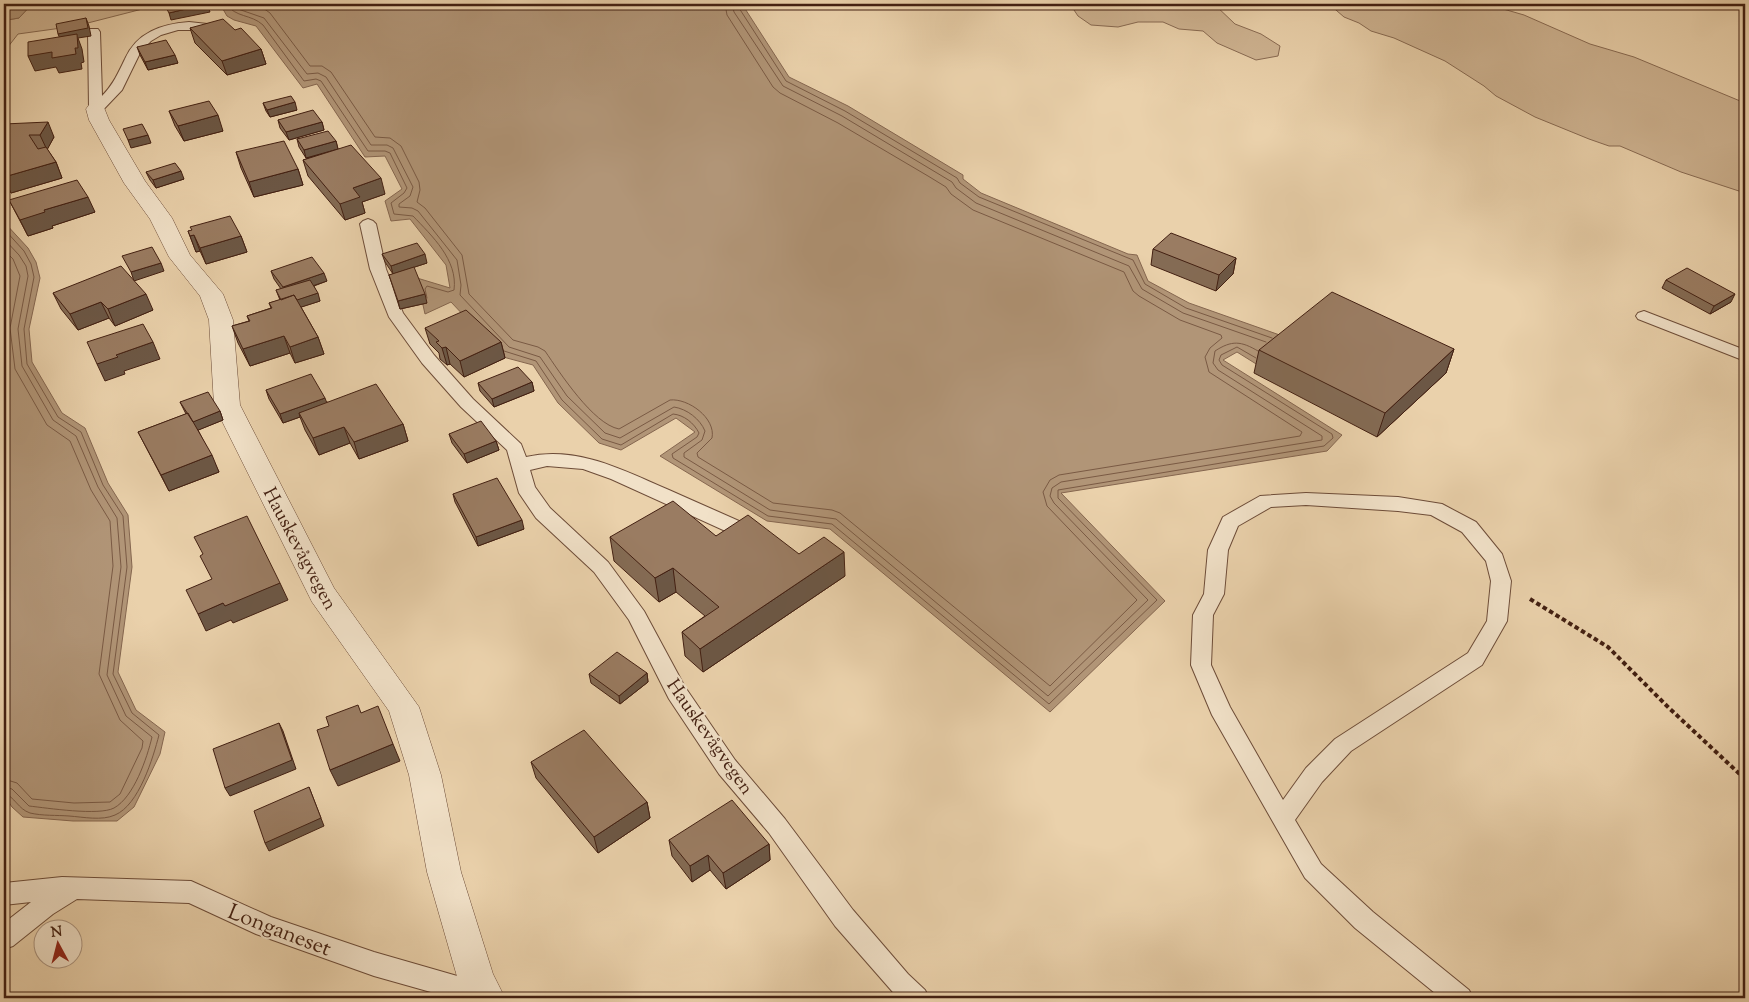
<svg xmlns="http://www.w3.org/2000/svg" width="1749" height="1002" viewBox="0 0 1749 1002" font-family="'Sorts Mill Goudy',serif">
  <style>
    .green { fill: #ceb391; stroke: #886a52 }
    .water { fill: #b19577; stroke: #85664f }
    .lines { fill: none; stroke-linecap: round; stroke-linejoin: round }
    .shore { stroke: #7a5a44; stroke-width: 1 }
    .lane-casing { stroke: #6d4c38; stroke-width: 2 }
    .street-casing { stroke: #6d4c38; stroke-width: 1 }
    .path { stroke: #432012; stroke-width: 4; stroke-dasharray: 4.5 3; stroke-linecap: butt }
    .lane { fill: #f1e1c8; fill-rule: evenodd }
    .street { fill: #f1e1c8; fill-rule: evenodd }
    .wall { fill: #846b54; stroke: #432012 }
    .shaded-wall { fill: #6c5745; stroke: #432012 }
    .building { fill: #9a7c62; stroke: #432012 }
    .labels { text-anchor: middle; stroke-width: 4.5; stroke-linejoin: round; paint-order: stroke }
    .street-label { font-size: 19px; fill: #432012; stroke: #f1e1c8 }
    .near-street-label { font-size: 22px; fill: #432012; stroke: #f1e1c8 }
  </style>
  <rect width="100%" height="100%" fill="#ead1ab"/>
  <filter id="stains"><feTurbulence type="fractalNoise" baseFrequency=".004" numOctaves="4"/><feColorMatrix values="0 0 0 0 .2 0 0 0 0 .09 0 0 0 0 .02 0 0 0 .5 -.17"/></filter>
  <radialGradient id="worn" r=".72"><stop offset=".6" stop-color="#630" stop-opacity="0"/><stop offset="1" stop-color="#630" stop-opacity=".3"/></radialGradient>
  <!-- green -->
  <path class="green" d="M32,4H162L76,26L18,34L4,52V18L7,20L19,18Z
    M1070,4H1214L1235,24L1261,34L1280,46L1278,56L1256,60L1217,43L1203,31L1179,29L1163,22H1138L1118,27L1091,25L1078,16Z
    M1329,4H1486L1524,15L1590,44L1634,57L1745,103V193L1681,172L1620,146H1609L1589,139L1535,117L1496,96L1484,86L1445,61L1394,38L1371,31L1359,23L1344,17Z"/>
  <!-- water -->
  <path class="water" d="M4,4H32L19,18L7,20L4,18Z
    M220,4H742L789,77L848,106L963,175V179L981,193L1128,254L1137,255L1148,281L1189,303L1291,339L1261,367L1237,352L1223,360L1342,435L1327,451L1061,493L1165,601L1050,712L830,529L767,521L660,456L695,432L676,418L621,450L599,443L558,403L533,365L503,357L451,302L425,314L417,278L450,288L446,265L410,219L391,221L385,201L402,189L385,156L365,157L317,84L303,88L256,26L234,20L227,16Z
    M4,222L28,248L36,262L40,278L29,329L32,362L62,413L85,428L108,483L128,515L132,567L118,672L136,710L165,732L160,754L134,807L117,821H73L23,817L12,807L4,795Z"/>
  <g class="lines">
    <!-- shore -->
    <path class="shore" d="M226,4C236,18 251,14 263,25L304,81L316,79L321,81L368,151H385L390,153L407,188L404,193L391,203L394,214L413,216C432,236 458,260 454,290L448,292L427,286L425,289L427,298
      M233,4L238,9L264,18L307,74L318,73L326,77L371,145H387L393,148L413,187L410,196L399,204V207L412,208L418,211L457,260L461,285L460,295L509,347L540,357L567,396L605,433L620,438L674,407C687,409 700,419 705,431L702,440L684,453V457L770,510L836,519L1048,696L1148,600L1054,503L1050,496L1052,488L1061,482L1322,440V436L1218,370L1213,363L1215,351C1232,340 1241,341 1258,351
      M246,4L263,8L270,13L310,66H322L331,72L375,137L390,138L401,146L419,182L420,190L417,202L425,208L462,255L469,294L513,340L538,347L545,351C560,373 593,424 619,429L670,400C688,398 716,418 712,438L697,453L698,457L773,503L832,510L840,513L1050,686L1137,600L1047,506L1043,492L1050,480L1059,475L1300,436L1302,432L1209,372L1205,357L1210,348L1222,338L1221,335L1180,320L1139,296L1133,291L1124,272L973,210L951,194L946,187L928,176L838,123L780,93L773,87L727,15L725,4
      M732,4L734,12L783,86L842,116L952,182L956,188L976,203L1129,266L1142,289L1183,313L1266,342
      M739,4V8L786,81L845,111L957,178L960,183L979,197L1133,260L1145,284L1186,308L1272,338
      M4,229L24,251L31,264L34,277L24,329L27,364L58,417L81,432L103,485L123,516L127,567L113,674L132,713L159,735C153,758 139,805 115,815C102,821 83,817 69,816C56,815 43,816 30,813C18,809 15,797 4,793
      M4,239L19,255L26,266L28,276L18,329L22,366L53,420L76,436L98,487L117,518L121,567L107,675L126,716L152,737C147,758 134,797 114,808C99,816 47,808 29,806L12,789L4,787
      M4,250L13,259L20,276L10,328L15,369L47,425L70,441L91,490L110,521L113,566L99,674L120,720L143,741L142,748L120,794L110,802L74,803L32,799L17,783L4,779
      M504,351L536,361L562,400L602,439L621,445L673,414C684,415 694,423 699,433L697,437L672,454L673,458L768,516L832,524L1049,704L1157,600L1058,498V490L1324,446L1333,438L1332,434L1222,365L1219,360L1221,355L1237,347L1256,358"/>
    <!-- lane casing -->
    <g class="lane-casing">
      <path id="lane" d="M189,22L226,26L228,29L222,33L201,30H178L161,35L151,41L141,51L122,90L101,112H91L89,109L88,32L90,29H98L100,32L102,96C113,85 118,73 125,59C137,32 162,24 189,22Z
        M368,219L373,221L376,224L386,269L403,313L434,355L473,399L521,444L526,457C577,445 625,471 669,490C698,503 728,516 757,529L760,534L757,539L750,541L743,539L611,479L583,469L547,466L530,470L535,487L550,508L608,562L644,611L685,687L735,760L785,819L853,910L908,974L925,990L929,998H898L835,926L769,833L719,774L669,699L629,620L594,572L536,518L519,493L507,450L461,407L422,363L389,317L370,269L360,224L363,221Z
        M1644,311L1745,350V361L1638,319L1636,316L1638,313Z
        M1306,493L1398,497L1442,504L1476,522L1502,554L1511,581L1507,621L1482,665L1351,751L1322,782L1295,820L1321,864L1373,912L1469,990L1473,998H1441L1355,928L1305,878L1212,715L1191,665L1193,615L1204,594L1208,550L1223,517L1260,496ZM1306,505L1398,511L1431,515L1462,532L1486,561L1491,581L1487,621L1468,653L1335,739L1306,768L1283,800L1230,707L1211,665L1213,615L1224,594L1228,550L1238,526L1271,507Z
        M62,877L191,881L271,917L374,952L485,984L494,988L498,996L497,998H452L374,976L256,934L189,903L77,899L53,914L13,946L4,949V923L31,902L4,905V883Z"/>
    </g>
    <!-- street casing -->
    <g class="street-casing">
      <path id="street" d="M96,103L103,105L109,120L145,181L172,218L190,255L223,294L233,320L240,405L334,588L419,707L441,775L461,872L493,974L505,998H466L458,980L427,872L409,775L389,711L312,602L214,405L209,320L200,296L169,257L150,219L124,183L89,120L86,109L89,105Z"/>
    </g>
    <!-- path -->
    <path class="path" d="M1530,599L1608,647L1669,708L1745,779"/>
    <!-- lane -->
    <use href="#lane" class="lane"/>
    <!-- street -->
    <use href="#street" class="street"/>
  </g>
  <!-- wall -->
  <path class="wall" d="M190,28L235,30L261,49L266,64L227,75L195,43Z
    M137,47L178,63L148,70L140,55Z
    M263,103L297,110L270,117L266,111Z
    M169,111L223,131L184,141L175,126Z
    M278,120L322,122L324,130L289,140L280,128Z
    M4,124L54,137L47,149L56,162L62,178L11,193L4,179Z
    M297,139L336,141L338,149L385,194L362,202L365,213L345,220L308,176L303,160L322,154L306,158L299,147Z
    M236,152L298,169L303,185L254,197L241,168Z
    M146,172L184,179L156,188L150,180Z
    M9,200L95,212L52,226L53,228L28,236Z
    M188,231L241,236L247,252L206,264L200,251L196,252Z
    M1153,249L1236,258L1233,274L1216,291L1151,265Z
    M382,254L427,263L396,273L427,303L400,309L389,275L393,274L385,262Z
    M271,271L327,281L314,286L320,301L301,307L318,337L324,354L295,363L290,353L250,366L238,343L232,326L249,321L247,316L271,308L269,303L280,300L276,290L281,289L274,279Z
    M1666,280L1731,302L1710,314L1662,288Z
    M53,293L153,310L115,326L109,318L78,330L61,309Z
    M425,328L501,342L505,358L464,377L450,364L447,365L440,359L439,353L430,344Z
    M1454,349L1446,373L1377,437L1254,373L1259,350Z
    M532,382L534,391L494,407L480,391L478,383Z
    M266,390L327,402L403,424L408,441L359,459L350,443L319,455L305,430L300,417L283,423L269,399Z
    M180,402L220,411L223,420L198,430L219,472L169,491L138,432L186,414Z
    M449,434L496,441L499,450L467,463L452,443Z
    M453,494L524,529L478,546L455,502Z
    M716,536L845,576L703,672L685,656L682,632L705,616L676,592L659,602L614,561L610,537Z
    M647,673L648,682L620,704L591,683L589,674Z
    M531,762L647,802L650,818L598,853L536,778Z
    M669,840L769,844L770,860L726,889L710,870L692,882L672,856Z"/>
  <!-- shaded-wall -->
  <path class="shaded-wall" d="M207,4H211L213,8L209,9L210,12L171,20L169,13Z
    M86,18L89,26L91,36L78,38L82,49L84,62L81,63L82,69L59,73L56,67L35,71L28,56L61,41L58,34Z
    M261,49L266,64L227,75L222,61Z
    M175,55L178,63L148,70L145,62Z
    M295,102L297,110L270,117L267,110Z
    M218,115L223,131L184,141L178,126Z
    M48,122L54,137L47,150L40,135Z
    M322,122L324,130L289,140L286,132Z
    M148,135L151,143L131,148L128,140Z
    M336,141L338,149L306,158L304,150Z
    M56,162L62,178L11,193L4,177Z
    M298,169L303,185L254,197L249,182Z
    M181,171L184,179L156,188L153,180Z
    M381,178L385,194L362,202L365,213L345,220L340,204L353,188Z
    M88,197L95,212L52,226L53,228L28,236L20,220L44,210Z
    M194,235L200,251L196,252L190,236Z
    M241,236L247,252L206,264L200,248Z
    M425,254L427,263L393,274L391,266Z
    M1236,258L1233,274L1216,291L1219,275Z
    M161,263L164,271L134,281L131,272Z
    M324,273L327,281L286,295L283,287Z
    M318,293L320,301L286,312L283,304Z
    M146,294L153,310L115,326L108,309Z
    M425,294L427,303L400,309L398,301Z
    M1735,294L1731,302L1710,314L1714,306Z
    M101,302L109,318L78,330L70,314Z
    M284,336L290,353L250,366L243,349Z
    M318,337L324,354L295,363L290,347Z
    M153,342L160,359L124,371L125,374L105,381L97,364L116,355Z
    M501,342L505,358L464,377L460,361Z
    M446,347L450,364L447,365L442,348Z
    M1454,349L1446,373L1377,437L1385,413Z
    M532,382L534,391L494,407L492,399Z
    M325,398L328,406L299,413L300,417L283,423L280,414Z
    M220,411L223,420L196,431L192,422Z
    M403,424L408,441L359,459L354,442Z
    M344,427L350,443L319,455L313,438Z
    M496,441L499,450L467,463L464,454Z
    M212,455L219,472L169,491L161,475Z
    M522,520L524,529L478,546L476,537Z
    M844,552L845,576L703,672L700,649Z
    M673,568L676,592L659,602L655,578Z
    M280,583L288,600L233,623L231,620L206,631L198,614L223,603Z
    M647,673L648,682L620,704L619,696Z
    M279,723L283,731L296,769L230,796L225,788Z
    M393,744L400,761L338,786L330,770Z
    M309,787L324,826L269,851L265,843Z
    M647,802L650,818L598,853L594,837Z
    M769,844L770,860L726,889L723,873Z
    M708,855L710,870L692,882L690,866Z"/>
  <!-- building -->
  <path class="building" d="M164,4H208L169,13Z
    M86,18L88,28L58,34L56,24Z
    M223,19L235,30L241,28L261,49L222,61L190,28Z
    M77,34L78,48H75L76,54L52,58V52L28,56V42Z
    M166,40L175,55L145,62L137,47Z
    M291,96L295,102L267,110L263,103Z
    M209,101L218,115L178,126L169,111Z
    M313,110L322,122L286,132L278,120Z
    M48,122L40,135H29L38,149L46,147L56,162L4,177V124Z
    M142,124L148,135L128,140L123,129Z
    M328,131L336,141L304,150L297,139Z
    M284,141L298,169L249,182L236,152Z
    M351,145L381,178L353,188L360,197L340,204L303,160Z
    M175,163L181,171L153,180L146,172Z
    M77,180L88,197L44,210L45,212L20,220L9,200Z
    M230,216L241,236L200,248L194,235L190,236L188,231L192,230L190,227Z
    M1171,233L1236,258L1219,275L1153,249Z
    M417,243L425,254L391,266L382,254Z
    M152,247L161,263L131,272L122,256Z
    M312,257L324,273L283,287L271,271Z
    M121,266L146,294L108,309L101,302L70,314L53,293Z
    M414,267L425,294L398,301L389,275Z
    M1687,268L1735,294L1714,306L1666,280Z
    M310,280L318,293L297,300L294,295L281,300L276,290Z
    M1332,292L1454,349L1385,413L1259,350Z
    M294,295L318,337L290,347L284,336L243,349L232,326L250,321L247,316L272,308L269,303Z
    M466,310L501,342L460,361L446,347L442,348L436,342L439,341L425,328Z
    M143,324L153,342L116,355L118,357L97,364L87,342Z
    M518,367L532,382L492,399L478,383Z
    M311,374L325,398L280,414L266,390Z
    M376,384L403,424L354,442L344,427L313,438L299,413Z
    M208,392L220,411L193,422L180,402Z
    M188,413L212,455L161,475L138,432Z
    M481,421L496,441L464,454L449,434Z
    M497,478L522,520L476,537L453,494Z
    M673,501L716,536L748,515L799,554L824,537L844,552L700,649L682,632L719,607L673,568L655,578L610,537Z
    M247,516L280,583L225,606L223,603L198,614L186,590L212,579L200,556L203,554L194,537Z
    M617,652L647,673L619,696L589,674Z
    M358,705L361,713L378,706L393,744L330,770L317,730L329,726L326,717Z
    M279,723L292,760L225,788L213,749Z
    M584,730L647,802L594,837L531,762Z
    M309,787L321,818L265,843L254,811Z
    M732,800L769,844L723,873L708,855L690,866L669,840Z"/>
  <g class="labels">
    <!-- street labels -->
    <g class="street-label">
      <text transform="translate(301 548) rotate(62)" y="7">Hauskevågvegen</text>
      <text transform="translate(711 736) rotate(55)" y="7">Hauskevågvegen</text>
    </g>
    <!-- near-street labels -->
    <g class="near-street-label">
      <text transform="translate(280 929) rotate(21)" y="8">Longaneset</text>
    </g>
  </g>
  <!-- margin -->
  <rect width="1749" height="1002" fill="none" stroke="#ead1ab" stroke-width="20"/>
  <rect x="5" y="5" width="1739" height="992" fill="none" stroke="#432012" stroke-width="2.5"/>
  <rect x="10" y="10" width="1729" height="982" fill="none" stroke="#432012"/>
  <!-- north arrow -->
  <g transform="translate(58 944) rotate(353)"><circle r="24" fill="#f1e1c8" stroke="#ab947f"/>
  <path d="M0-4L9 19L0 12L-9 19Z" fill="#8f2418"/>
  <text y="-8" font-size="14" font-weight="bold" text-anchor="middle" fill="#432012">N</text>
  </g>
  <rect width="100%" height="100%" filter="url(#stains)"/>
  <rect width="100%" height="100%" fill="url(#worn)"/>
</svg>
